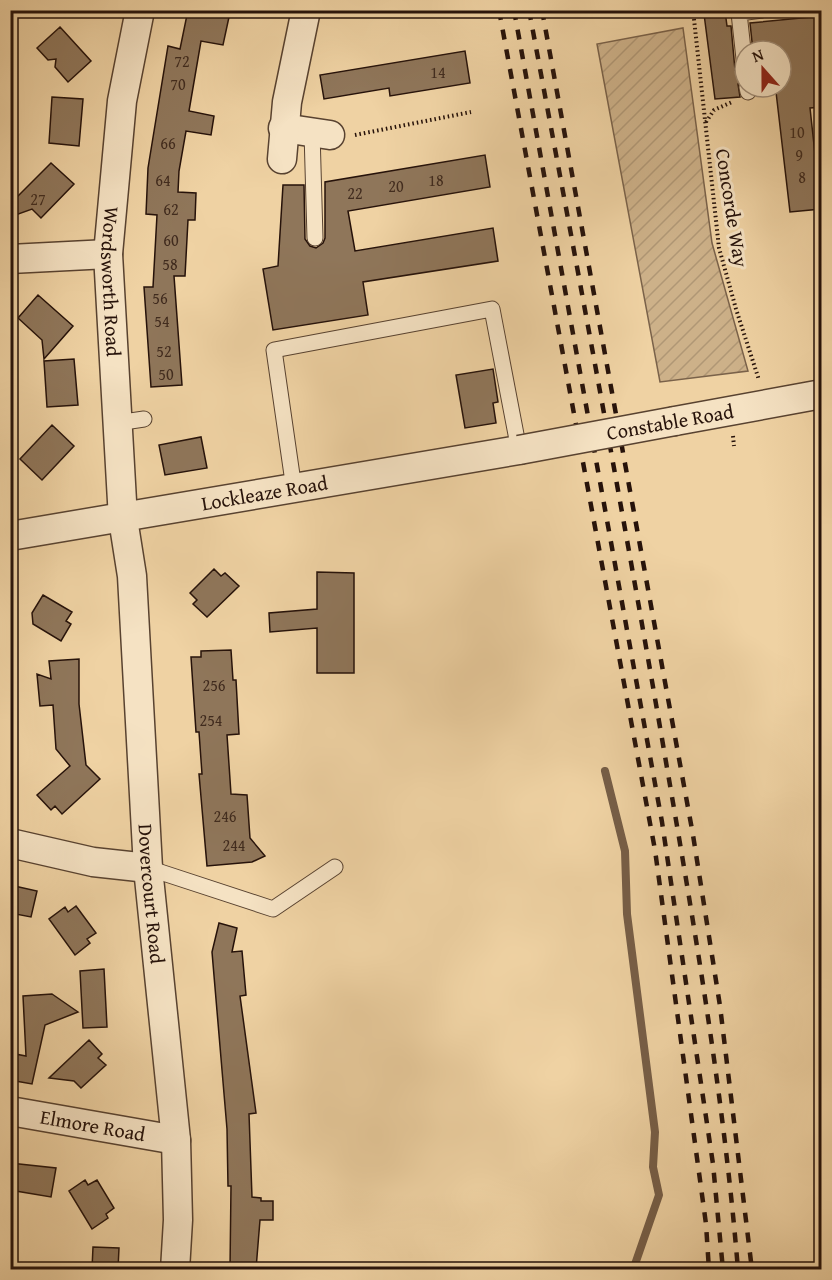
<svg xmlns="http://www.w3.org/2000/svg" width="832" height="1280" viewBox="0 0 832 1280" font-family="'Gentium Book Plus',serif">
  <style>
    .garden { fill: url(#garden-furrows); stroke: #7a624a; stroke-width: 1.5 }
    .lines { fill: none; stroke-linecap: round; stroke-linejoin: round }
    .stream { stroke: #765e47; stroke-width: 8 }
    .building { fill: #8f765a; stroke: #26120a; stroke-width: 1.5 }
    .service-casing { stroke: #584230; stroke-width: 17 }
    .minor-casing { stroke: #584230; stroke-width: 31 }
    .path { stroke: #26120a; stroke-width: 4; stroke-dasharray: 1.5 3; stroke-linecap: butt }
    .service { stroke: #f5e2c3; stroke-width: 15 }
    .minor { stroke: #f5e2c3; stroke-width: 28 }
    .rail { stroke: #26120a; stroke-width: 4.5; stroke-dasharray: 10 10; stroke-linecap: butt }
    .minor-bridge-casing { stroke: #584230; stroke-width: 31; stroke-linecap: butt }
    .minor-bridge { stroke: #f5e2c3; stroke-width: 28 }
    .labels { text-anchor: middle; stroke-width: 6; stroke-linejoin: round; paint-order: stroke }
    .number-label { font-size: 16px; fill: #402b1e }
    .street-label { font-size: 20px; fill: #26120a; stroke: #f5e2c3 }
  </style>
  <defs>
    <pattern id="garden-furrows" width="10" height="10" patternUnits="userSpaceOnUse" patternTransform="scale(1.5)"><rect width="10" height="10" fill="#cdb189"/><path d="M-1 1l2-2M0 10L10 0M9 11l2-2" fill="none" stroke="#b09775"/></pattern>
  </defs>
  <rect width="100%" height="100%" fill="#efd2a3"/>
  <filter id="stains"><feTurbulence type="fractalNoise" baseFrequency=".00333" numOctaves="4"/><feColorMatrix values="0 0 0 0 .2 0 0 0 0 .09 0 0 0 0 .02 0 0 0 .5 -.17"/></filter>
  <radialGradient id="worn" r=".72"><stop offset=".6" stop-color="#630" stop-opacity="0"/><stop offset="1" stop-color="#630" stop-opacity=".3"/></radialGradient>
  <!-- garden -->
  <path class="garden" d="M683,28L712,243L748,371L660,382L597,44Z"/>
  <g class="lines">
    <!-- stream -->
    <path class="stream" d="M605,771L625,851L627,914L655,1132L653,1167L659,1195L633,1270"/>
  </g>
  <!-- building -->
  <path class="building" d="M188,10H218L217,15L229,17L223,45L201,41L189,111L214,116L211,135L186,131L179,171L178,192L196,193L195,220H188L185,276H174L182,385L151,387L144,287H153L157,215L146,214L148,168L168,46L180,49Z
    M725,11L727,26H731L735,70L738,74L745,78L738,84L740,97L715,99L704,14Z
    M822,16V107L810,108L821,209L790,212L776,92L757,94V87H781V51H753L750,23Z
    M60,27L91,61L68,82L55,67L56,59L48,60L37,48Z
    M465,51L470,83L390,96L389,88L324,99L320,75Z
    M52,97L83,99L79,146L49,143Z
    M485,155L490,187L348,211L355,251L493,228L498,261L363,282L368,315L273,330L263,269L278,266L283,185H304L305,239L310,246L316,248L323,243L325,238V182Z
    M51,163L74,184L41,218L32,209L10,217V204Z
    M38,295L73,326L44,359L42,340L18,318Z
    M74,359L78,405L47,407L44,361Z
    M493,369L498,402L493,403L496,423L465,428L456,375Z
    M52,425L74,446L42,480L20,459Z
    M201,437L207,468L165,475L159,445Z
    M214,569L221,576L225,573L239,586L207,617L193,604L197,600L190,593Z
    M317,572L354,573V673H317V628L270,632L269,613L317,609Z
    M43,595L72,612L66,621L71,624L61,641L33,624L32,613Z
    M231,650L233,680H236L239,734L227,735L231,794L247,795L250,838L265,856L252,862L207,866L199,774H202L199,732H196L191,657H201V651Z
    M79,659V704L86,765L100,779L62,814L55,806L51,810L37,795L70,766L56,749L53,705L40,706L37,674L51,679L49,661Z
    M10,885L37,891L31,917L10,913Z
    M76,906L96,933L87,939L90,943L75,955L49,919L65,907L68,912Z
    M219,923L237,928L232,952L242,951L246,995L240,996L256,1113L249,1114L252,1197L261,1198V1201H273V1220H260L256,1269H230L231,1186H228L227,1129L212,952Z
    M104,969L107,1027L83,1028L80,971Z
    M52,994L78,1012L45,1025L32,1084L10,1080V1053L26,1056L23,996Z
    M89,1040L102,1054L98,1058L106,1065L81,1088L74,1081L49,1078Z
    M10,1163L56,1168L51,1197L10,1190Z
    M85,1180L88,1185L97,1180L114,1208L106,1214L108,1218L92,1229L69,1191Z
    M93,1247L119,1248L118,1269H92Z"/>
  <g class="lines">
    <!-- service casing -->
    <g class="service-casing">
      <path id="service" d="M745,68L739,13L762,10
        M747,87L748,92
        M312,132L315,238
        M117,423L144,419
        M294,489L274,350L492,309L519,450
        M148,868L273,909L335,867"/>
    </g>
    <!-- minor casing -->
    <g class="minor-casing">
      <g id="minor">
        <path id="s1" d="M140,10L122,101L108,254L123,519L132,576L148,868L176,1140L178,1220L175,1270"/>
        <path d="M283,128L330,135"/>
        <path d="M282,159L287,102L306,10"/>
        <path d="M10,259L108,254"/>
        <path d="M675,421L822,394"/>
        <path id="s2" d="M10,536L519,450"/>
        <path d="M10,843L93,862L148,868"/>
        <path id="s3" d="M10,1111L176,1140"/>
      </g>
    </g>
    <!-- path -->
    <path class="path" d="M693,10L719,248L736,309L759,380
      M706,122L714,110L732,102
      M355,135L471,112
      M733,436L734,446"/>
    <!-- service -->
    <use href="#service" class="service"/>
    <!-- minor -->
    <use href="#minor" class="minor"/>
    <!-- rail -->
    <path class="rail" d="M499,10L655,850L706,1224L709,1270
      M514,10L662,822L713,1164L723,1270
      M529,10C576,261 623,511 666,762C695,930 724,1099 738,1270
      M542,10L693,835L720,1006L752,1270"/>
    <!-- minor-bridge casing -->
    <g class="minor-bridge-casing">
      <path id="minor-bridge" d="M519,450L675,421"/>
    </g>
    <!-- minor-bridge -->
    <use href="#minor-bridge" class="minor-bridge"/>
  </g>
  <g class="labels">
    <!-- number labels -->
    <g class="number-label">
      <text x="182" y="67">72</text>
      <text x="438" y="78">14</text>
      <text x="178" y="90">70</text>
      <text x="797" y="138">10</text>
      <text x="168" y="149">66</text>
      <text x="799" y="161">9</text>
      <text x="802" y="183">8</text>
      <text x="163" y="186">64</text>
      <text x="436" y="186">18</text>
      <text x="396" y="192">20</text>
      <text x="355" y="199">22</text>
      <text x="38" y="205">27</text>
      <text x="171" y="215">62</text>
      <text x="171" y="246">60</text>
      <text x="170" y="270">58</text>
      <text x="160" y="304">56</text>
      <text x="162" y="327">54</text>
      <text x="164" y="357">52</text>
      <text x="166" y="380">50</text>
      <text x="214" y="691">256</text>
      <text x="211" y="726">254</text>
      <text x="225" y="822">246</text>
      <text x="234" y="851">244</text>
    </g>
    <!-- street labels -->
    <g class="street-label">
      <text transform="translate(732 208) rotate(81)" y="7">Concorde Way</text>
      <text dy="7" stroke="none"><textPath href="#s1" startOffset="274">Wordsworth Road</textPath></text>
      <text transform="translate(670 422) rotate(-10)" y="7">Constable Road</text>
      <text dy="7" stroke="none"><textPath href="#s2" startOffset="258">Lockleaze Road</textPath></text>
      <text dy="7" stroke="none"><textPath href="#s1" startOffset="888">Dovercourt Road</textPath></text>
      <text dy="7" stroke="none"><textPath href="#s3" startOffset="84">Elmore Road</textPath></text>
    </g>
  </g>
  <!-- margin -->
  <rect width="832" height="1280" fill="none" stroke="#efd2a3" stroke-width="36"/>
  <rect x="12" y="12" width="808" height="1256" fill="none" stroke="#26120a" stroke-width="3"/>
  <rect x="18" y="18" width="796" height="1244" fill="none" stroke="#26120a" stroke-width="1.5"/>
  <!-- north arrow -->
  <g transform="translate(763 69) rotate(339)"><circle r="28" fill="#f5e2c3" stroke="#a28f79" stroke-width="1.5"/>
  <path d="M0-4.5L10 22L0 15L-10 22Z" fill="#8f2418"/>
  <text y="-9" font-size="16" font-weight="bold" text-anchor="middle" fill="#26120a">N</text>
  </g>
  <rect width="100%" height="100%" filter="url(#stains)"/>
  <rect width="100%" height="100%" fill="url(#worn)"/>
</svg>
